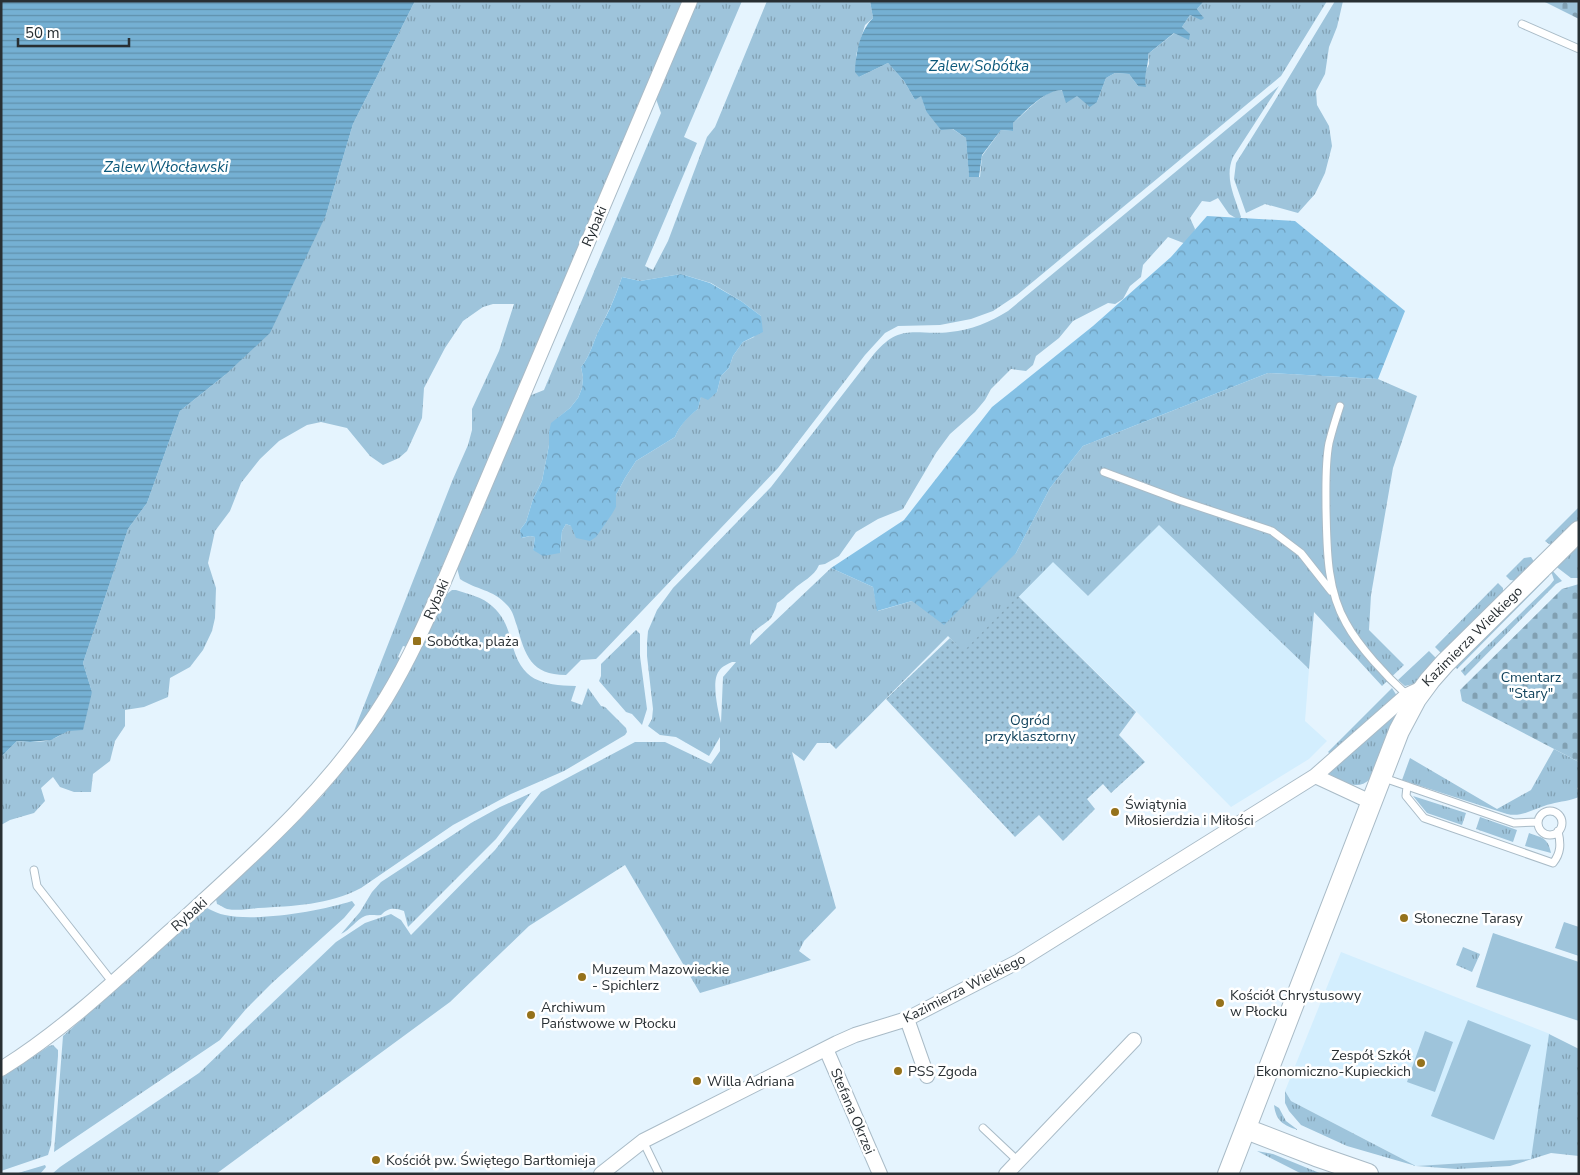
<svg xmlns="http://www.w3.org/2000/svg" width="1580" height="1175" viewBox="0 0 1580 1175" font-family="'Nunito Sans',sans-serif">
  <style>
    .built { fill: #d3eefe }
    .grass { fill: url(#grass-tufts); fill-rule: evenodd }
    .forest { fill: url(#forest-crowns) }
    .cemetery { fill: url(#cemetery-stones) }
    .garden { fill: url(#garden-dots) }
    .pitch { fill: #9ec4db }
    .water { fill: url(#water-rules) }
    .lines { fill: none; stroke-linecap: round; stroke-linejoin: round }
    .lane-casing { stroke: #a9bbc7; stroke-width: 9 }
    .street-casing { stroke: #a9bbc7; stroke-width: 16 }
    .secondary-casing { stroke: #a9bbc7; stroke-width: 22 }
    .lane { stroke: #fff; stroke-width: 7 }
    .street { stroke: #fff; stroke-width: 14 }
    .secondary { stroke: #fff; stroke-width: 20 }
    .poi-dot { fill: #95721b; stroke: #fff; stroke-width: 2 }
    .labels { text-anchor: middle; stroke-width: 5; stroke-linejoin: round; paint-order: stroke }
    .street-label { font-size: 14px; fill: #282f33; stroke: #fff }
    .poi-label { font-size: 14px; fill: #282f33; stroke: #fff; text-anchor: start }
    .park-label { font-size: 14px; fill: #12435c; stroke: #fff }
    .water-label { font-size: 15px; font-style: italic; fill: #0b587a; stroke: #fff }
  </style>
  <defs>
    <pattern id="grass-tufts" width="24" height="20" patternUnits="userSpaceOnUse" patternTransform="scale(1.25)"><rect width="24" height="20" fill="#9ec4db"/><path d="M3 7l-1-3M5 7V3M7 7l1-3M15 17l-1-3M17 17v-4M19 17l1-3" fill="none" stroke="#81a0b2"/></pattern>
    <pattern id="forest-crowns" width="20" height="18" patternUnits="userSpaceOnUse" patternTransform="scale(1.25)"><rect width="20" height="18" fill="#85c1e5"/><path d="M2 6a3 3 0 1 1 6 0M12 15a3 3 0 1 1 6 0" fill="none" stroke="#6d9dba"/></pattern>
    <pattern id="cemetery-stones" width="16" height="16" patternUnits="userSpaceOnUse" patternTransform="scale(1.25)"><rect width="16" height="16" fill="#9ec4db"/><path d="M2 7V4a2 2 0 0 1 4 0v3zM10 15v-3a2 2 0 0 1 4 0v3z" fill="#81a0b2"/></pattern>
    <pattern id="garden-dots" width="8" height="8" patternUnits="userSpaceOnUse" patternTransform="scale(1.25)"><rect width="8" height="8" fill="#9ec4db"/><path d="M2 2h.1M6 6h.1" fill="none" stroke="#81a0b2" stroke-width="1.8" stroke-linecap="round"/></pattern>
    <pattern id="water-rules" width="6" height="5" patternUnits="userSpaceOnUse" patternTransform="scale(1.25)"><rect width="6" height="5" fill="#75b0d3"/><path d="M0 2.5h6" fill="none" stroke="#6090ac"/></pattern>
  </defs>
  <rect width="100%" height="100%" fill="#e5f4fe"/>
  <!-- built -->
  <path class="built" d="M1159,524L1309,669L1305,721L1327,741L1309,759L1231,807L1131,706L1018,596L1053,561L1088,596Z
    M1341,952L1550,1034L1532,1159L1416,1166L1291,1101L1285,1091Z"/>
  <!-- grass -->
  <path class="grass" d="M415,1H683L430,595L407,647L403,646L398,657L401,659L385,687L352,736L453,479L468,445L472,430V409L499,351L514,304H493L483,307L463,321L445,348L424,388L422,418L407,451L399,458L383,465L370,456L347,428L321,422L307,425L279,441L260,459L241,483L230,511L215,531L208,563L216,588L215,618L212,631L203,650L190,667L170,678L168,697L144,707L125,710V726L115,741L110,761L93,774L91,792H74L60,787L53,777L41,788L45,801L34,813L10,820L1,825V757L17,741C66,747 70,727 92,692L83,663L128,529L147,503L180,411L225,375L326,215L353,124Z
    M697,1H742L684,137L697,143L645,266L653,270L668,241L707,137L715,127L767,1H870L873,18L865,25L856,55L859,77L888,63L904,81L915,100L921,95L926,111L966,138L969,176L980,177L982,156L1001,130L1013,131V123C1024,114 1046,89 1060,90C1070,90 1087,99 1097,102L1106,78L1115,73L1129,74L1138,86L1149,64L1148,54L1182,27L1190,15L1201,19L1203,17L1197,9L1204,1H1327L1281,76L1017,295L993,311L971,319L940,325L898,326L885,333L865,355L778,468L602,653L596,659L581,660L566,675C531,675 525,655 517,626C514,618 513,611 507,605C493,589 476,590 460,579L457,568L459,560L529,396L544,390L661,113L656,99ZM681,274L711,283L741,301L761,316L754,337L743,342L733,356L729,368L721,376L717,392L701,396L698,409C688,416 679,426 675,437L636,461L625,478L616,495V506L605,522L571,526L566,524L562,531L560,553L533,550L535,537L530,536L522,538L520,530L526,522L533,499L542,481L549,445V432L559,417L570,408L578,398L582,388L583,377L581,367C591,355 593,341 600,328C610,309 615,297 622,277L640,281Z
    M1335,1H1343L1337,27L1329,47L1325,74L1316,91L1317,105L1329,126L1332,146L1325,173L1315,194L1298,213L1265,204L1246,213L1234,179L1236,163L1274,102Z
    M1279,86L1233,157C1224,178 1235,197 1241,217L1239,220L1229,214L1218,198L1210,202L1202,201L1190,218L1195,229L1193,239L1186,244L1168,237L1143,265L1141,277L1130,286L1123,299L1115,304L1108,303L1073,321L1059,338L1036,356L1033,365L1026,371L1011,369L991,389L985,400L975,412L950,434L936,453L903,509L878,519L856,532L839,556L825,564L819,565C814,577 802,581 793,590C787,594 784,599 777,603C776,608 774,613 771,618C762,628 749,629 750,645L831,568L873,587L878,611L912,601L1016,553L1050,488L1083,446L1268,373L1378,379L1417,396L1393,468L1371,595L1369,630L1404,665L1382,686L1314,612L1309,669L1159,525L1088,596L1053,562L964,652L948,636L836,749L830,743H817L804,761L792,752L836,908L804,941L799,951L811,960L700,993L625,865L529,926L450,1002L216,1174H52L60,1167L199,1073L336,942L365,923L391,914L401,920L411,935L495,850L541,792L635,742H665L711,764L720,751V737L709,756L676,737L660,735L648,726L652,719L653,709L647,656V643L648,631L657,610L673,588L771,487L874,354C901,322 915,336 950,332C971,330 990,322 1008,311ZM732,662H736L723,677L721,723C718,710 711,681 719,671C722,666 728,664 732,662Z
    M1579,507V520L1553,545L1549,544L1545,541Z
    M1579,547V578H1571L1554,565Z
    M1531,557L1535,563L1517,581L1510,580L1506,576L1524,558Z
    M1550,568L1562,581L1556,584L1465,676L1461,671L1550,585L1554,580L1552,574L1548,569Z
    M1546,574L1549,576L1457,669L1455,667Z
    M1498,583L1503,588V595L1442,654L1435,647Z
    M452,590H456C468,594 483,597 492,606C504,616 508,629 512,643C521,681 541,685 576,686L571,701L582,705L588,688L601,706L605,707L626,728L627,732L625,735L564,771L511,794L453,825L361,888C329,905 293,906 258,908C249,909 237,911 227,909C224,908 220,905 217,904L216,899L218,895L300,819L323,795L359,750L374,729L444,596Z
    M636,630L640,634V656L647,709L642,725L632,714L626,712L599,681L601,676V664Z
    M1429,651L1436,658L1417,683L1405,686L1398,680Z
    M1392,688L1397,696L1333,756L1328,752Z
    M1394,715L1395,718L1370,779C1357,792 1342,781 1329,774V769L1351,753Z
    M1554,749L1579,762V785L1577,789L1579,790V797C1570,801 1561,801 1551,804C1536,807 1523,818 1507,814L1402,780L1410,758L1497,809L1531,790Z
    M531,793L496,839L408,927L404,911C394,908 389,907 381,915C375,916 371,914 365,916C357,919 350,930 341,934L360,912L372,892L381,882L471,823L500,807Z
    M1413,796L1466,813L1462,825L1427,813Z
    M1480,817L1517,830L1513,842L1476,829Z
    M1529,833C1543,838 1548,838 1551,853L1525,846Z
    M352,901L355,905L344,918L272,983L246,1009L220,1040L54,1152L63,1036L159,951L203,909L207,908C213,911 219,914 225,915C257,922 321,911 352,901Z
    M1463,947L1480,954L1472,972L1456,965Z
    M1549,1034L1579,1049V1156L1551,1153L1510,1166L1457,1169L1416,1166L1347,1146L1301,1125L1289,1111L1285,1103V1091L1291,1101L1416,1166L1531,1159Z
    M53,1045L58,1050V1056L51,1145L48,1155L1,1171V1078L49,1046Z
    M1274,1105L1279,1108L1286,1121L1298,1130C1283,1125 1276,1121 1274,1105Z
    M1257,1151L1273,1154L1322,1174H1302Z
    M45,1165L46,1167L40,1174H15Z"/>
  <!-- forest -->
  <path class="forest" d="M1207,216L1295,221L1405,311L1378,379L1268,373L1083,446L1050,488L1016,553L944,625L912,601L877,611L873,587L831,568L904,520L992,407L1093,326L1171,257Z
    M681,274L710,283L741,301L761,316L763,332L743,342L733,356L729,368L721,376L717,392L708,400L701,397L698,409C689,416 679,426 675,437L636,461L625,478L616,495V507L612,514L596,537L590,541L576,538L571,526L566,524L562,531L560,553L543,556L533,550L535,537L530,536L521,538L520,530L526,522L533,499L542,481L549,445V432L551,423L570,408L578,398L582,388L583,377L581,367C591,355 593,341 600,328C610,310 615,297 622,277L640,281Z"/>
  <!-- cemetery -->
  <path class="cemetery" d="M1543,1H1579V19Z
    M1579,584V762L1462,701L1460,690L1562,589Z"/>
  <!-- garden -->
  <path class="garden" d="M1018,596L1136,712L1119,735L1145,762L1111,793L1103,784L1087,799L1095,809L1063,841L1039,815L1015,837L886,699L950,638L964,651Z"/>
  <!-- pitch -->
  <path class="pitch" d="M1564,922L1579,927V956L1555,948Z
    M1493,933L1579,962V1021L1476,987Z
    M1468,1020L1531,1045L1494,1140L1431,1116Z
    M1425,1031L1453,1042L1435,1092L1407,1082Z"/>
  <!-- water -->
  <path class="water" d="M1,1H415L353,124L326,215L270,333L225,375L180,411L147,503L128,529L83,663L92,692L83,730L68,731L51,740L30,742L17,741L1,757Z
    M870,1H1204L1197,9L1204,18L1201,20L1190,15L1182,27L1190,34L1189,40L1174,33L1148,54C1149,67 1143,74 1146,87L1138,86L1129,74L1115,73L1106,78L1097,102L1090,107L1077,96L1066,103L1062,90C1043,91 1026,111 1013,123V131L1001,130L982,155L979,177H969L966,138L953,129L941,130L926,111L921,96L915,100L904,81L888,63L859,77L855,72C856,54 859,32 873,18Z"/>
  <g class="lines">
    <!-- lane casing -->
    <g class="lane-casing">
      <path id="lane" d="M1522,24L1579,49
        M1340,406C1336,418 1332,431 1329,443C1325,464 1326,486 1326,508C1327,546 1326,588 1346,623C1359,647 1387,677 1407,695
        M1104,472L1179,500L1272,531L1301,553L1331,591
        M1384,778L1514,823L1538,822
        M1407,786L1406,796L1424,818L1553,863C1561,853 1561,844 1558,831
        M1538 823a12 12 0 1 1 24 0a12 12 0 1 1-24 0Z
        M34,870L37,886L113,983
        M983,1128L1019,1162
        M643,1141L659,1174"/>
    </g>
    <!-- street casing -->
    <g class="street-casing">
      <path id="street" d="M1315,776L1371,802
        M907,1019L927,1076
        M826,1049L880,1174
        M1,1069C62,1031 115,981 168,933C247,861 330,790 386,698C409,660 427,620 445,579L690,1
        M601,1174L643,1141L837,1043L855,1035L907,1019L1019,961L1315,776L1407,695L1422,688
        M1006,1174L1134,1040"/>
    </g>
    <!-- secondary casing -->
    <g class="secondary-casing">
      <path id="secondary" d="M1246,1129L1316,1156L1368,1174
        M1228,1174L1399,731L1416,699L1430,680L1445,663L1579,531"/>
    </g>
    <!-- lane -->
    <use href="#lane" class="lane"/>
    <!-- street -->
    <use href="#street" class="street"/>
    <!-- secondary -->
    <use href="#secondary" class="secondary"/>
  </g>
  <!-- markers -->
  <g class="poi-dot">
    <rect x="412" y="636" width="10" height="10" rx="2.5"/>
    <circle cx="1115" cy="812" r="5"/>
    <circle cx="1404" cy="918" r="5"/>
    <circle cx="582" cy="977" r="5"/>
    <circle cx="1220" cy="1003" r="5"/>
    <circle cx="531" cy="1015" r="5"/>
    <circle cx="1421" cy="1063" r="5"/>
    <circle cx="898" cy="1071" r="5"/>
    <circle cx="697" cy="1081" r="5"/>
    <circle cx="376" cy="1160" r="5"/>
  </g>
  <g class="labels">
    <!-- street labels -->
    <g class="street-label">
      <text transform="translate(594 226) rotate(-67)" y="5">Rybaki</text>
      <text transform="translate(436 599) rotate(-66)" y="5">Rybaki</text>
      <text transform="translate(1472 636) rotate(-45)" y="5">Kazimierza Wielkiego</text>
      <text transform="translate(189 914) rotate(-42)" y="5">Rybaki</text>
      <text transform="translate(964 988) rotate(-27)" y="5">Kazimierza Wielkiego</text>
      <text transform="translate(853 1111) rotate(67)" y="5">Stefana Okrzei</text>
    </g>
    <!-- poi labels -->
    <g class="poi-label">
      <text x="427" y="646">Sobótka, plaża</text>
      <text x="1125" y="809">Świątynia<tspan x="1125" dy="16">Miłosierdzia i Miłości</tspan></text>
      <text x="1414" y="923">Słoneczne Tarasy</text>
      <text x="592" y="974">Muzeum Mazowieckie<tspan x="592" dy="16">- Spichlerz</tspan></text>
      <text x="1230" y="1000">Kościół Chrystusowy<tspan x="1230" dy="16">w Płocku</tspan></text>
      <text x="541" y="1012">Archiwum<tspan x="541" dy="16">Państwowe w Płocku</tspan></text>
      <text x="1411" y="1060" text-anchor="end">Zespół Szkół<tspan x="1411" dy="16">Ekonomiczno-Kupieckich</tspan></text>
      <text x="908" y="1076">PSS Zgoda</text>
      <text x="707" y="1086">Willa Adriana</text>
      <text x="386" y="1165">Kościół pw. Świętego Bartłomieja</text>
    </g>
    <!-- park labels -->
    <g class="park-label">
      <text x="1531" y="682">Cmentarz<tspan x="1531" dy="16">"Stary"</tspan></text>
      <text x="1030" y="725">Ogród<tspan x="1030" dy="16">przyklasztorny</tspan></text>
    </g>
    <!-- water labels -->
    <g class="water-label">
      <text x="979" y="71">Zalew Sobótka</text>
      <text x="166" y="172">Zalew Włocławski</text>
    </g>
  </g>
  <!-- border -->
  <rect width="1580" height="1175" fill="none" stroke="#282f33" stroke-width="5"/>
  <!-- scale -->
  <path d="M18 38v8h111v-8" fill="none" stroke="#282f33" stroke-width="2.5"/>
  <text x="25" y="38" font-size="15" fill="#282f33" stroke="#ffffff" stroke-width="4" paint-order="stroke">50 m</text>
</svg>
